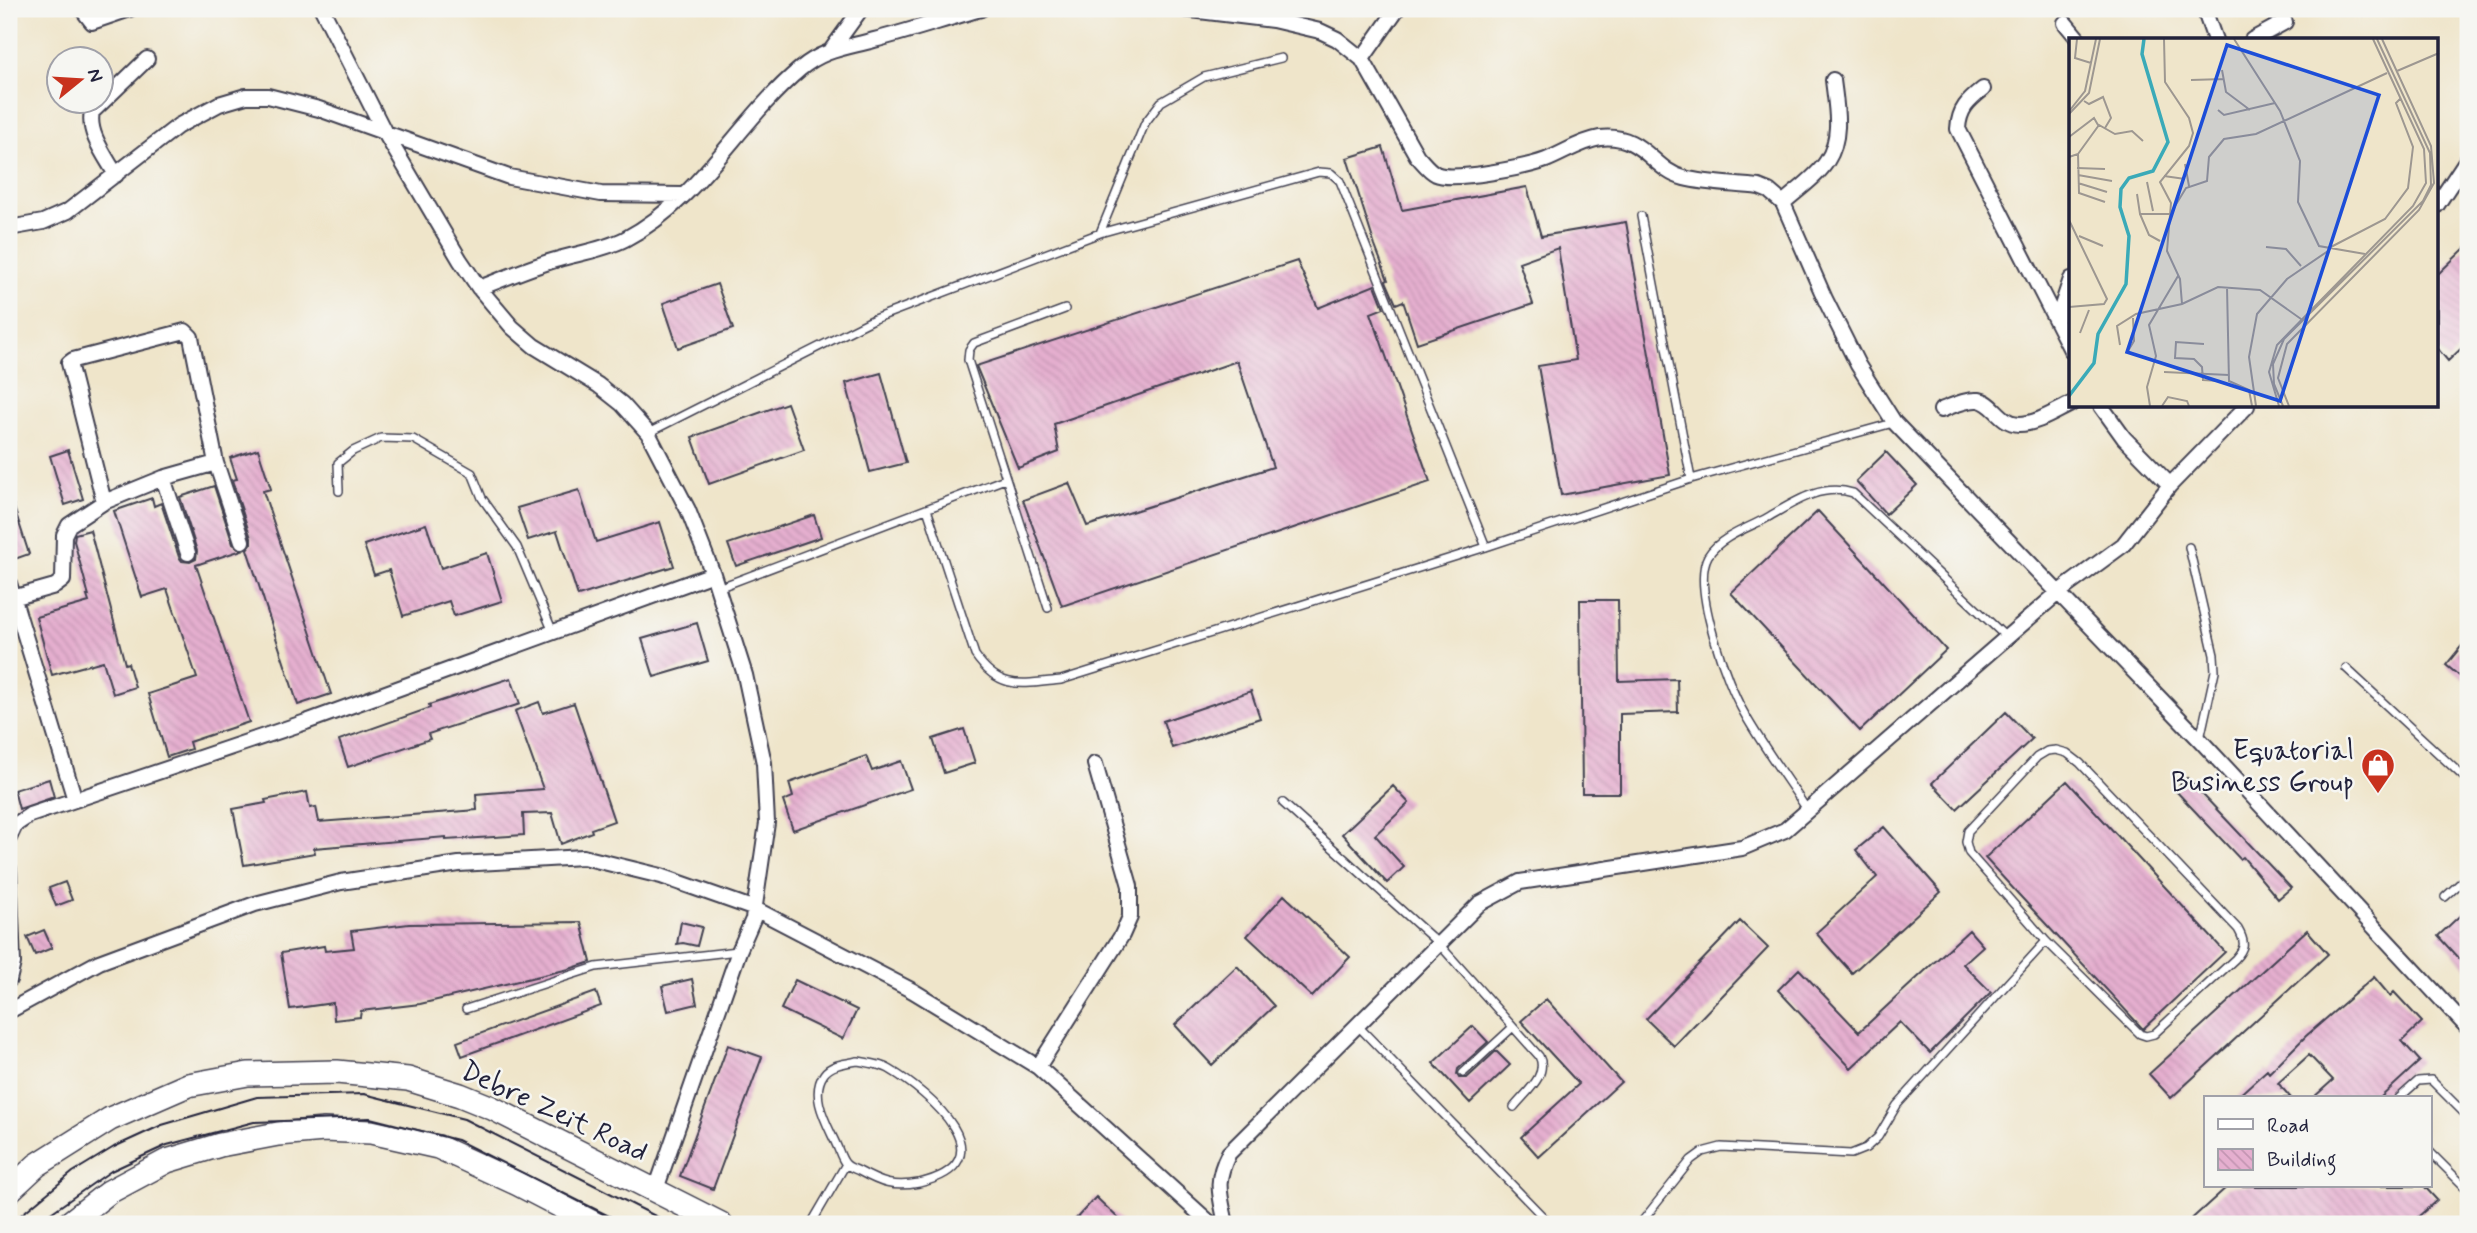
<svg xmlns="http://www.w3.org/2000/svg" width="2477" height="1233" viewBox="0 0 2477 1233" font-family="Mynerve,sans-serif">
  <style>
    .building { fill: url(#building-back-hatch) }
    .lines { fill: none; stroke-linecap: round; stroke-linejoin: round }
    .service-casing { stroke: #413f50; stroke-width: 10 }
    .minor-casing { stroke: #413f50; stroke-width: 18 }
    .primary-casing { stroke: #413f50; stroke-width: 26 }
    .service { stroke: #fff; stroke-width: 7 }
    .minor { stroke: #fff; stroke-width: 14 }
    .primary { stroke: #fff; stroke-width: 23 }
    .tram { stroke: #22223b; stroke-width: 2 }
    .labels { text-anchor: middle; stroke-width: 5; stroke-linejoin: round; paint-order: stroke }
    .poi-label { font-size: 28px; fill: #22223b; stroke: #f6f6f2; text-anchor: end }
    .street-label { font-size: 28px; fill: #22223b; stroke: #f6f6f2 }
    .inset-river { fill: none; stroke: #3aaab8; stroke-width: 3.5 }
    .inset-road { fill: none; stroke: #9d9791; stroke-width: 2 }
    .view { fill: #1d4ed8; fill-opacity: 0.15; stroke: #1d4ed8; stroke-width: 3.5 }
    .inset-edge { fill: none; stroke: #22223b; stroke-width: 3.5 }
  </style>
  <defs>
    <pattern id="building-back-hatch" width="6" height="6" patternUnits="userSpaceOnUse" patternTransform="scale(1.75)"><rect width="6" height="6" fill="#e5afcf"/><path d="M-1 5l2 2M0 0l6 6M5-1l2 2" fill="none" stroke="#c496b3"/></pattern>
  </defs>
  <rect width="100%" height="100%" fill="#f6f6f2"/>
  <filter id="ink" filterUnits="userSpaceOnUse"><feTurbulence type="fractalNoise" baseFrequency=".0143" numOctaves="2"/><feDisplacementMap in="SourceGraphic" scale="14" xChannelSelector="R" yChannelSelector="G"/><feConvolveMatrix kernelMatrix="1 2 1 2 8 2 1 2 1" color-interpolation-filters="sRGB"/></filter>
  <filter id="wash" filterUnits="userSpaceOnUse"><feTurbulence type="fractalNoise" baseFrequency=".00686" numOctaves="4" result="noise"/><feDisplacementMap in="SourceGraphic" scale="28" xChannelSelector="R" yChannelSelector="G"/><feGaussianBlur stdDeviation="1.57" result="paint"/><feColorMatrix in="noise" values="0 0 0 0 0 0 0 0 0 0 0 0 0 0 0 0 0 1.4 0 .05"/><feComposite in="paint" operator="in"/></filter>
  <g filter="url(#wash)">
    <rect width="100%" height="100%" fill="#efe5ca"/>
    <g id="blocks">
      <!-- building -->
      <path class="building" d="M1383,147L1402,210L1527,187L1541,236L1626,222L1670,475L1561,495L1538,366L1576,360L1558,248L1519,262L1533,304L1417,343L1403,301L1396,304L1386,281L1388,280L1375,246L1347,158Z
        M2468,245V342L2448,361L2437,348V275Z
        M1297,261L1318,308L1375,285L1384,308L1371,313L1430,482L1062,606L1023,500L1069,483L1087,526L1273,467L1237,361L1054,424L1059,452L1018,468L976,366Z
        M717,284L733,329L678,348L663,303Z
        M881,373L906,463L870,472L846,383Z
        M787,403L804,450L709,484L692,437Z
        M258,449L271,489L263,491L331,694L298,705L247,549L251,544V538L232,480L237,479L230,458Z
        M68,450L83,499L65,505L50,456Z
        M1886,452L1917,485L1886,514L1856,481Z
        M214,486L233,544L242,550L196,565L249,722L189,742L191,749L167,757L148,694L197,678L167,589L142,597L114,511L152,498L154,506L161,503L179,557L182,561L190,562L196,559L197,551L180,497Z
        M579,490L596,542L660,522L674,566L578,596L557,531L528,540L517,508Z
        M9,501H12L29,554L9,561Z
        M1818,511L1946,650L1860,731L1731,593Z
        M814,515L821,537L736,566L728,544Z
        M426,524L441,568L487,553L502,601L454,616L449,601L403,616L389,570L374,575L364,545Z
        M90,530L125,664L128,663L135,687L113,694L103,661L52,675L36,617L89,602L87,596H89L74,541L75,534Z
        M1580,600H1618L1619,681L1677,679L1678,712L1620,714V793H1582Z
        M697,623L708,661L654,677L642,639Z
        M2468,638V683L2446,665Z
        M511,678L520,704L428,734L430,739L348,767L339,740L430,708L429,705Z
        M1251,691L1260,718L1172,748L1163,721Z
        M539,702L543,713L574,703L614,821L591,829L592,832L561,844L552,813L523,814L524,835L446,840V837L314,848L315,853L244,865L233,809L266,803L265,800L307,792L310,808L316,807L319,822L477,810L476,794L543,789L515,711Z
        M2006,712L2032,739L1957,809L1932,783Z
        M964,729L975,763L944,773L933,739Z
        M866,756L872,771L901,761L911,789L793,830L783,801L793,797L789,783Z
        M2187,778L2291,888L2278,899L2243,857L2240,859L2175,790Z
        M49,779L54,797L19,809L14,790Z
        M2067,781L2225,952L2143,1029L1985,858Z
        M1393,786L1409,803L1375,835L1404,867L1387,883L1342,834Z
        M1884,827L1941,892L1852,973L1816,933L1877,877L1856,850Z
        M65,882L72,900L56,906L49,888Z
        M1284,895L1350,957L1312,997L1247,936Z
        M2468,908V969L2438,936Z
        M1740,921L1768,948L1674,1046L1646,1019Z
        M581,922L591,962L569,969L420,1004L361,1011L360,1017L334,1020L333,1003L290,1009L281,953L324,946L325,951L354,948L351,931L409,924Z
        M681,922L702,927L697,946L683,943L677,944Z
        M44,930L52,948L35,955L27,937Z
        M1969,930L1983,946L1963,964L1991,992L1930,1053L1900,1022L1851,1068L1778,990L1799,969L1859,1032Z
        M2307,930L2328,954L2171,1098L2149,1074Z
        M1237,966L1274,1006L1212,1065L1175,1025Z
        M2374,977L2390,996L2394,992L2422,1022L2402,1041L2420,1061L2380,1098H2313L2333,1080L2309,1055L2278,1083L2291,1098H2236L2267,1070L2269,1073L2306,1036Z
        M692,979L697,1004L668,1011L662,986Z
        M795,980L857,1010L843,1039L781,1009Z
        M596,992L601,1006L462,1056L457,1042Z
        M1546,999L1621,1082L1539,1157L1521,1137L1579,1084L1521,1021Z
        M1473,1026L1488,1042L1458,1069L1457,1074L1459,1078H1467L1496,1051L1510,1065L1470,1103L1433,1063Z
        M728,1045L762,1057L713,1189L680,1176Z
        M2228,1186H2424L2437,1200L2410,1224H2186Z
        M1096,1197L1124,1224H1071Z"/>
    </g>
  </g>
  <g filter="url(#ink)">
    <use href="#blocks" fill-opacity="0" stroke="#413f50" stroke-width="2"/>
    <g class="lines">
      <!-- service casing -->
      <g class="service-casing">
        <path id="service" d="M1641,216L1691,479
          M1100,233L1145,123L1161,102L1204,77L1281,58
          M648,433L874,319L1100,233L1319,172L1331,173L1340,181L1486,547
          M339,491L338,463L353,451L381,438L413,439L472,473L482,498L517,547L553,632
          M927,509L975,655C1000,691 1021,684 1061,680L1486,547L1691,479L1893,423
          M2189,547L2214,655L2215,671L2200,739
          M718,588L1005,479
          M1048,608L968,360L969,350L974,343L1065,309
          M2346,668L2468,781
          M2056,750L2067,753L2080,763L2238,929C2246,943 2245,948 2235,959L2154,1034L2146,1036L2140,1034L2046,941L1969,853L1966,842L1968,831L2037,757L2047,751Z
          M1283,803L1439,944L1539,1056C1549,1075 1526,1092 1514,1107
          M1808,811C1787,779 1763,747 1744,713C1727,684 1691,586 1708,556C1719,538 1747,528 1765,519C1793,503 1820,483 1853,493L2006,637
          M2445,897L2468,876
          M466,1009L596,967L738,951
          M1358,1026L1550,1224
          M858,1061C868,1063 880,1064 889,1069C930,1093 1010,1162 919,1183C893,1188 881,1183 859,1171C855,1169 848,1167 845,1163C841,1158 839,1150 836,1144C827,1124 809,1095 824,1074C831,1064 847,1063 858,1061Z
          M1463,1073L1513,1027
          M2399,1098L2418,1081L2431,1080L2468,1117
          M2430,1152L2468,1190
          M811,1224L846,1164
          M1640,1224L1691,1160L1702,1152L1721,1147L1851,1154L1866,1148L1878,1137L1897,1105L2046,941"/>
      </g>
      <!-- minor casing -->
      <g class="minor-casing">
        <path id="minor" d="M82,9L92,22L130,9
          M322,9L385,133L460,260L479,288L512,327L534,346L598,385L622,404L648,433L688,510L713,574L745,675L764,763L767,823L753,919L739,951L655,1192
          M1183,9L1273,20L1320,31L1337,39L1362,59L1417,156C1423,162 1428,170 1436,174C1453,182 1527,167 1546,160C1564,153 1581,141 1600,138C1644,133 1652,170 1684,178C1708,184 1735,184 1759,187L1769,191L1783,203L1825,299L1858,365L1894,422L2200,740L2468,1028
          M2204,9L2215,40
          M2065,23L2079,40
          M2252,40L2285,22
          M832,49L861,9
          M1362,59L1397,9
          M1983,89C1968,101 1959,109 1958,129L2071,350
          M116,175C106,157 87,133 92,112L147,59
          M1783,203C1797,190 1817,177 1827,161C1843,137 1836,106 1833,80
          M2437,205L2468,158
          M9,228L43,222L68,211L178,126L219,104L246,96H268L319,109L509,177L601,194L683,195
          M479,288C506,278 532,266 559,259C581,253 605,249 625,239C700,200 738,121 800,69C824,49 845,48 874,40C910,31 945,19 981,9
          M2057,321L2071,279
          M2101,406L2124,438L2170,485
          M1941,410C1952,406 1966,399 1978,400C1994,401 1999,423 2019,424C2037,424 2056,411 2071,404
          M163,478L188,553
          M104,502L163,478L216,463
          M9,583L75,800
          M9,599L55,586L63,580L64,535L69,525L104,502L69,363L73,360L185,331L191,337L216,463L242,541
          M9,838L15,825L30,815L306,722L713,574
          M9,869L13,963L9,980
          M9,1011L99,962L255,904L341,882L459,864L583,857L661,876L755,909L913,991L1038,1067L1211,1224
          M1038,1067L1122,935L1130,917V886L1095,764
          M1226,1224C1220,1194 1214,1182 1229,1153L1479,904L1520,882L1742,848L1785,830L2059,592L2123,545L2170,485L2247,406"/>
      </g>
      <!-- primary casing -->
      <g class="primary-casing">
        <path id="primary" d="M9,1191L37,1165L110,1119L188,1085L248,1074L337,1072L408,1079L460,1095L492,1108L721,1224
          M68,1224L109,1192L167,1161L220,1145L278,1134L324,1130L371,1132L438,1147L518,1184L595,1224"/>
      </g>
      <!-- service -->
      <use href="#service" class="service"/>
      <!-- minor -->
      <use href="#minor" class="minor"/>
      <!-- primary -->
      <use href="#primary" class="primary"/>
      <!-- tram -->
      <path class="tram" d="M10,1224L73,1172L114,1147L162,1125L257,1097L364,1094L464,1119L671,1224
        M35,1224L111,1171L167,1145L254,1122L370,1118L457,1140L625,1224"/>
    </g>
  </g>
  <!-- icons -->
  <defs>
    <g id="shop-pin" transform="scale(1.75)"><path d="M0 17L-7.5 6A9.5 9.5 0 1 1 7.5 6Z" fill="#c8321e" stroke="#f6f6f2"/><path d="M-5-2.5h2.3a2.7 3.5 0 0 1 5.4 0H5L5.5 6h-11ZM-1.5-2.5h3a1.5 2.3 0 0 0-3 0Z" fill="#fff"/></g>
  </defs>
  <g fill-rule="evenodd">
    <use href="#shop-pin" x="2378" y="765"/>
  </g>
  <g class="labels">
    <!-- poi labels -->
    <g class="poi-label">
      <text x="2354" y="759">Equatorial<tspan x="2354" dy="32">Business Group</tspan></text>
    </g>
    <!-- street labels -->
    <g class="street-label">
      <text transform="translate(555 1110) rotate(25)" y="10">Debre Zeit Road</text>
    </g>
  </g>
  <!-- overview -->
  <g transform="translate(2069 38)">
    <rect width="369" height="369" fill="#efe5ca"/>
    <path class="inset-river" d="M0,358L25,325L29,296L57,246L60,198L51,169L52,151L60,140L84,133L99,104L73,16L75,1"/>
    <path class="inset-road" d="M8,1L6,20L22,25M95,1L96,44L120,80L124,95L120,108L91,144L102,165L98,213L111,241L113,266M165,1L211,73L231,123L229,164L250,208L296,216M153,32L157,54L181,72M328,33L370,15M122,42L155,41M15,63L20,66L34,59L42,80L36,90M1,72L16,53L27,1M149,72L155,77L206,65M0,76L20,55L31,1M0,99L25,80L29,87M9,116L10,155L36,164M0,119L9,116L30,87L46,96L63,93L74,103M116,126L120,148M8,130L36,131M9,137L43,143M95,138L116,141M78,144L84,173M9,145L38,154M68,156L71,176H101M103,173L117,150L138,143L140,119L155,101L187,96L318,35M71,176L80,197L91,203M0,182L38,261L35,266L0,269M10,198L34,208M197,209L217,211L232,228M260,210L316,181L339,150L344,109L327,65L331,61M158,249L160,343L180,352L183,368M11,295L20,272M135,306L107,304L106,320L125,321L133,329L134,342L151,343M51,307L48,288L67,276L113,266L149,249L191,252L232,281M59,313L65,303L64,280M95,334L160,337M81,368L78,349L87,318L80,287L109,238M93,368L99,359L118,363L120,368M187,368L180,319L188,276L218,241L259,213M210,368L200,334L208,307L344,168L357,145L355,111L304,1M214,368L205,346L204,326L215,301L354,163L362,147L361,115L308,1M220,368L209,340L218,306L350,172L365,145L362,108L313,1"/>
    <path class="view" d="M158,7L310,57L211,363L58,314Z"/>
    <rect width="369" height="369" class="inset-edge"/>
  </g>
  <!-- margin -->
  <rect width="2477" height="1233" fill="none" stroke="#f6f6f2" stroke-width="35"/>
  <!-- legend -->
  <rect x="2204" y="1096" width="228" height="91" fill="#f6f6f2" stroke="#a1a1a9" stroke-width="2"/>
  <rect x="2218" y="1119" width="35" height="10" fill="#ffffff" stroke="#a1a1a9" stroke-width="2"/>
  <text x="2267" y="1132" font-size="21" fill="#22223b">Road</text>
  <rect x="2218" y="1149" width="35" height="21" fill="url(#building-back-hatch)" stroke="#a1a1a9" stroke-width="2"/>
  <text x="2267" y="1166" font-size="21" fill="#22223b">Building</text>
  <!-- north arrow -->
  <g transform="translate(80 80) rotate(72)"><circle r="33" fill="#f6f6f2" stroke="#a1a1a9" stroke-width="2"/>
  <path d="M0-5L12 26L0 18L-12 26Z" fill="#c8321e"/>
  <text y="-10" font-size="19" font-weight="bold" text-anchor="middle" fill="#22223b">N</text>
  </g>
</svg>
